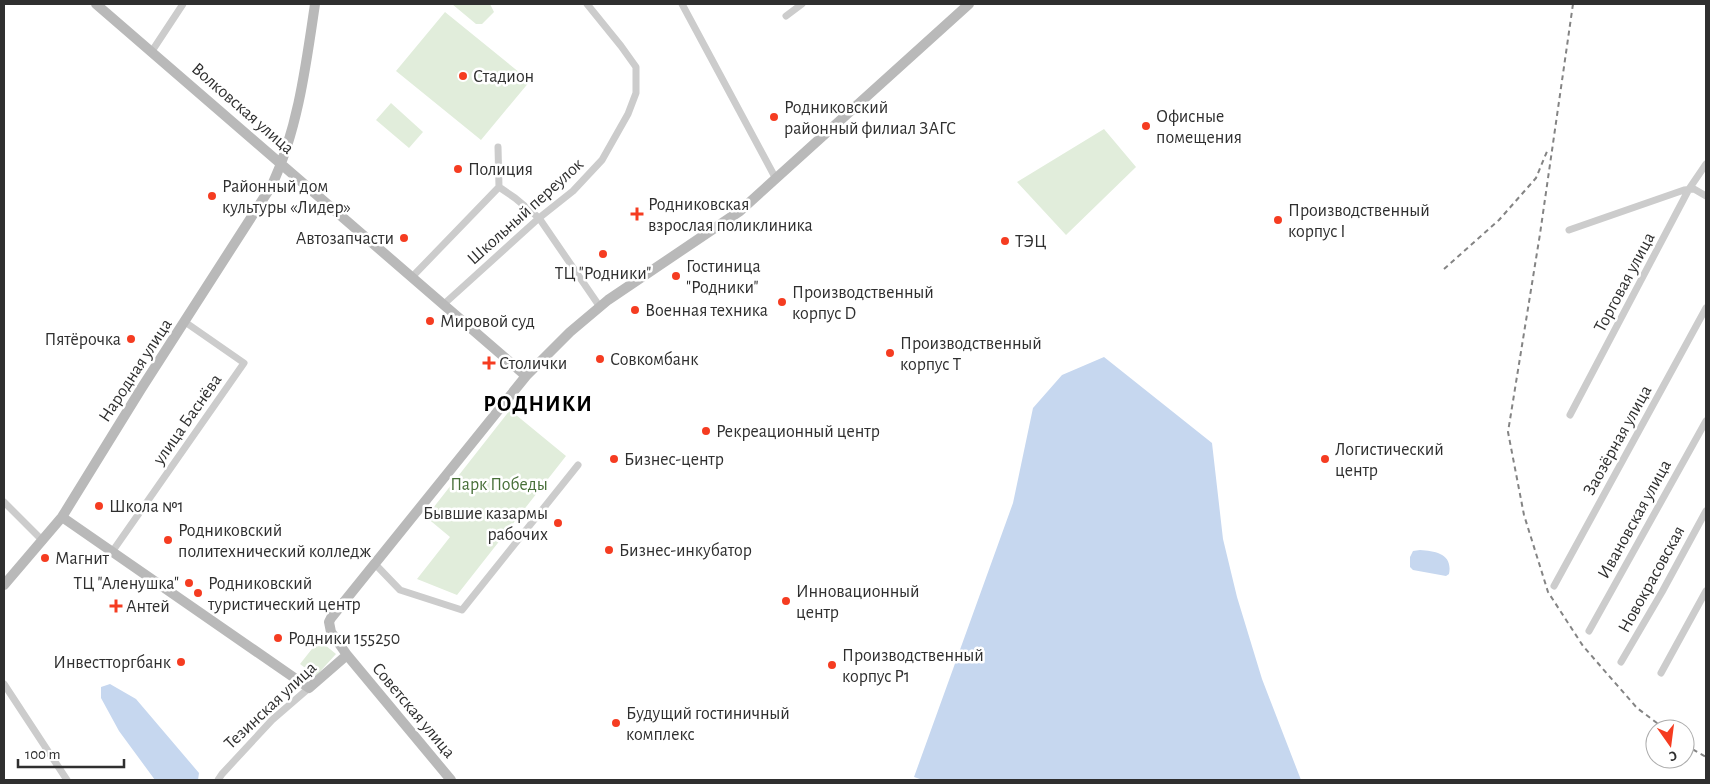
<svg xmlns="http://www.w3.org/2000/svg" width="1710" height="784" viewBox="0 0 1710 784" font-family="'Alegreya Sans',sans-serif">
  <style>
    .green { fill: #e1eddb }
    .water { fill: #c6d7ef }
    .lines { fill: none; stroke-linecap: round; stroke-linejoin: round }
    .street { stroke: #ccc; stroke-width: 7 }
    .secondary { stroke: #b9b9b9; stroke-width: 10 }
    .rail { stroke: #848484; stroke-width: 2; stroke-dasharray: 5 4; stroke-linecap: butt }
    .poi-dot { fill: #f53c21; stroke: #fff; stroke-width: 2 }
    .labels { text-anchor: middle; stroke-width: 5; stroke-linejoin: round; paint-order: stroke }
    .poi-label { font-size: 18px; fill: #2f2f2f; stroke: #fff; text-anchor: start }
    .street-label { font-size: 18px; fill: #2f2f2f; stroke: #fff }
    .park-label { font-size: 18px; fill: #476f38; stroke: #fff }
    .district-label { font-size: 22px; font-weight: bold; letter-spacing: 1px; fill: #000; stroke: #fff }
  </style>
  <rect width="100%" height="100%" fill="#fff"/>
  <!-- green -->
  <path class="green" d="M452,4H490L494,12L482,24H476Z
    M445,12L530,81L481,140L396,71Z
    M391,103L423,132L409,148L376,120Z
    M1104,129L1136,167L1066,235L1017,182Z
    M510,410L566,456L457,595L417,579L450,537L426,517Z
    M319,640L336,654L316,676L300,664Z"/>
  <!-- water -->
  <path class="water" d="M1104,357L1212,443L1223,539L1237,597L1262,679L1301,780H923L914,777L1013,503L1033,408L1062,375Z
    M1420,550C1436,551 1453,554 1449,574L1446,576L1413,570L1410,567V557L1413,551Z
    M110,684L136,699L199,773L198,780H155L119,731L101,698V687Z"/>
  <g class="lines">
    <!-- street -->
    <path class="street" d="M682,4L776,179
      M786,16L802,4
      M152,51L183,4
      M499,187L515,198L539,218L600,307
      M1569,230L1684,190L1694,189L1706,196
      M412,277L499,187L498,147
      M444,304L539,218L573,191L602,160L628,114L636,93V67L621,46L587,4
      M1570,415L1689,189L1706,164
      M4,502L43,541
      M112,552L244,363L185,322
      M375,564L400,590L462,610L578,465
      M1554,586L1706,308
      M1589,631L1706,421
      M1621,662L1662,592L1706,511
      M1661,673L1706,591
      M4,684L67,780
      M218,780L222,774L272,720L309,688"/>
    <!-- secondary -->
    <path class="secondary" d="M96,4L526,376
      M62,517L309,688L347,655
      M4,585L62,517L141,389L272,185C298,129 306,65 315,4
      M451,780L347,655L331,632L329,622L331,618L526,376L570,332L608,300L740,211L969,4"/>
    <!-- rail -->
    <path class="rail" d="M1573,4L1540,234L1508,432L1524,515L1548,592L1583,646L1637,708L1665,729
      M1444,269L1499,220L1536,178L1548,149
      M1685,745L1706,757"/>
  </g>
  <!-- markers -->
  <g class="poi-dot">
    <circle cx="463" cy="76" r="5"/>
    <circle cx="774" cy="117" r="5"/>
    <circle cx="1146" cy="126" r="5"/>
    <circle cx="458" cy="169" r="5"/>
    <circle cx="212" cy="196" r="5"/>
    <path d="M634.5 206.5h5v5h5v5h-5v5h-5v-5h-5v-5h5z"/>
    <circle cx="1278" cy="220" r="5"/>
    <circle cx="404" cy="238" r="5"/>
    <circle cx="1005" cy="241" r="5"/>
    <circle cx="603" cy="254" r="5"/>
    <circle cx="676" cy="276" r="5"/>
    <circle cx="782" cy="302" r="5"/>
    <circle cx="635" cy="310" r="5"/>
    <circle cx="430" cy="321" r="5"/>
    <circle cx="131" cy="339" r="5"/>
    <circle cx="890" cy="353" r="5"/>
    <circle cx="600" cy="359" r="5"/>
    <path d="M486.5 355.5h5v5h5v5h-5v5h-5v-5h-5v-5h5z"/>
    <circle cx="706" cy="431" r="5"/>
    <circle cx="614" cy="459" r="5"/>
    <circle cx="1325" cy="459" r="5"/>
    <circle cx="99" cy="506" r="5"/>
    <circle cx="558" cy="523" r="5"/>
    <circle cx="168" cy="540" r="5"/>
    <circle cx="609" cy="550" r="5"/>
    <circle cx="45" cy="558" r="5"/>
    <circle cx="189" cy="583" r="5"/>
    <circle cx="198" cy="593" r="5"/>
    <circle cx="786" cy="601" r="5"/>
    <path d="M113.5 598.5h5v5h5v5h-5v5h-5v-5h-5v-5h5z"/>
    <circle cx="278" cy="638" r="5"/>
    <circle cx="181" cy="662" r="5"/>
    <circle cx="832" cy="665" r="5"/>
    <circle cx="616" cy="723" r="5"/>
  </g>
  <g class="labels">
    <!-- poi labels -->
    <g class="poi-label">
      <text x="473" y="82">Стадион</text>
      <text x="784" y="113">Родниковский<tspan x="784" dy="21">районный филиал ЗАГС</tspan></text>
      <text x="1156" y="122">Офисные<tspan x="1156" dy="21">помещения</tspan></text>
      <text x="468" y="175">Полиция</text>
      <text x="222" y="192">Районный дом<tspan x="222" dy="21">культуры «Лидер»</tspan></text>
      <text x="648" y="210">Родниковская<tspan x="648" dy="21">взрослая поликлиника</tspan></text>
      <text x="1288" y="216">Производственный<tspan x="1288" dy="21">корпус I</tspan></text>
      <text x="394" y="244" text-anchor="end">Автозапчасти</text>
      <text x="1015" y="247">ТЭЦ</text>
      <text x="686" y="272">Гостиница<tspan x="686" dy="21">"Родники"</tspan></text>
      <text x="603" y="279" text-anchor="middle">ТЦ "Родники"</text>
      <text x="792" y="298">Производственный<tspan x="792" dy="21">корпус D</tspan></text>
      <text x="645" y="316">Военная техника</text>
      <text x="440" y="327">Мировой суд</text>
      <text x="121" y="345" text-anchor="end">Пятёрочка</text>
      <text x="900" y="349">Производственный<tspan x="900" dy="21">корпус T</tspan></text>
      <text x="610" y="365">Совкомбанк</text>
      <text x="499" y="369">Столички</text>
      <text x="716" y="437">Рекреационный центр</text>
      <text x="1335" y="455">Логистический<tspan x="1335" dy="21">центр</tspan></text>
      <text x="624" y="465">Бизнес-центр</text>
      <text x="109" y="512">Школа №1</text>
      <text x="548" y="519" text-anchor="end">Бывшие казармы<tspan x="548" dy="21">рабочих</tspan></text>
      <text x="178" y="536">Родниковский<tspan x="178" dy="21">политехнический колледж</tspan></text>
      <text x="619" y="556">Бизнес-инкубатор</text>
      <text x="55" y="564">Магнит</text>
      <text x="179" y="589" text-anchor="end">ТЦ "Аленушка"</text>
      <text x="208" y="589">Родниковский<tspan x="208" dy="21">туристический центр</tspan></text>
      <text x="796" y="597">Инновационный<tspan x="796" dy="21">центр</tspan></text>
      <text x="126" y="612">Антей</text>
      <text x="288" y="644">Родники 155250</text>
      <text x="842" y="661">Производственный<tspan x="842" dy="21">корпус P1</tspan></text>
      <text x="171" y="668" text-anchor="end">Инвестторгбанк</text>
      <text x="626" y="719">Будущий гостиничный<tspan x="626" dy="21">комплекс</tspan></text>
    </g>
    <!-- street labels -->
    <g class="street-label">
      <text transform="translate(243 108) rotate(41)" y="6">Волковская улица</text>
      <text transform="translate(525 211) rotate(-42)" y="6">Школьный переулок</text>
      <text transform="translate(1624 282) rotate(-62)" y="6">Торговая улица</text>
      <text transform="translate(135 370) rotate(-57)" y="6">Народная улица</text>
      <text transform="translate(187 419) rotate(-55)" y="6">улица Баснёва</text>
      <text transform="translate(1617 440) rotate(-61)" y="6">Заозёрная улица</text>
      <text transform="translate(1634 519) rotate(-61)" y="6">Ивановская улица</text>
      <text transform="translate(1651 579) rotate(-61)" y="6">Новокрасовская</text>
      <text transform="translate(270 705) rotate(-43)" y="6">Тезинская улица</text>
      <text transform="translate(414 710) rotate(50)" y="6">Советская улица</text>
    </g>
    <!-- park labels -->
    <g class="park-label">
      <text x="499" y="490">Парк Победы</text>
    </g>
    <!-- district labels -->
    <g class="district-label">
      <text x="538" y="411">РОДНИКИ</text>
    </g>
  </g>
  <!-- border -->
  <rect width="1710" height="784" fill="none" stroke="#2f2f2f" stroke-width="10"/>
  <!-- north arrow -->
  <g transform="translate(1670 744) rotate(166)"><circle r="24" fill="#ffffff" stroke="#acacac"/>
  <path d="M0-4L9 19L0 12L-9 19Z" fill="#f53c21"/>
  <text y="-8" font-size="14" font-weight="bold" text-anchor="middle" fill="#2f2f2f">С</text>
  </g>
  <!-- scale -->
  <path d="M18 759v8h106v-8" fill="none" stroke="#2f2f2f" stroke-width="2.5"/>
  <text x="25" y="759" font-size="15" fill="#2f2f2f" stroke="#ffffff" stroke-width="4" paint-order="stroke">100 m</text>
</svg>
